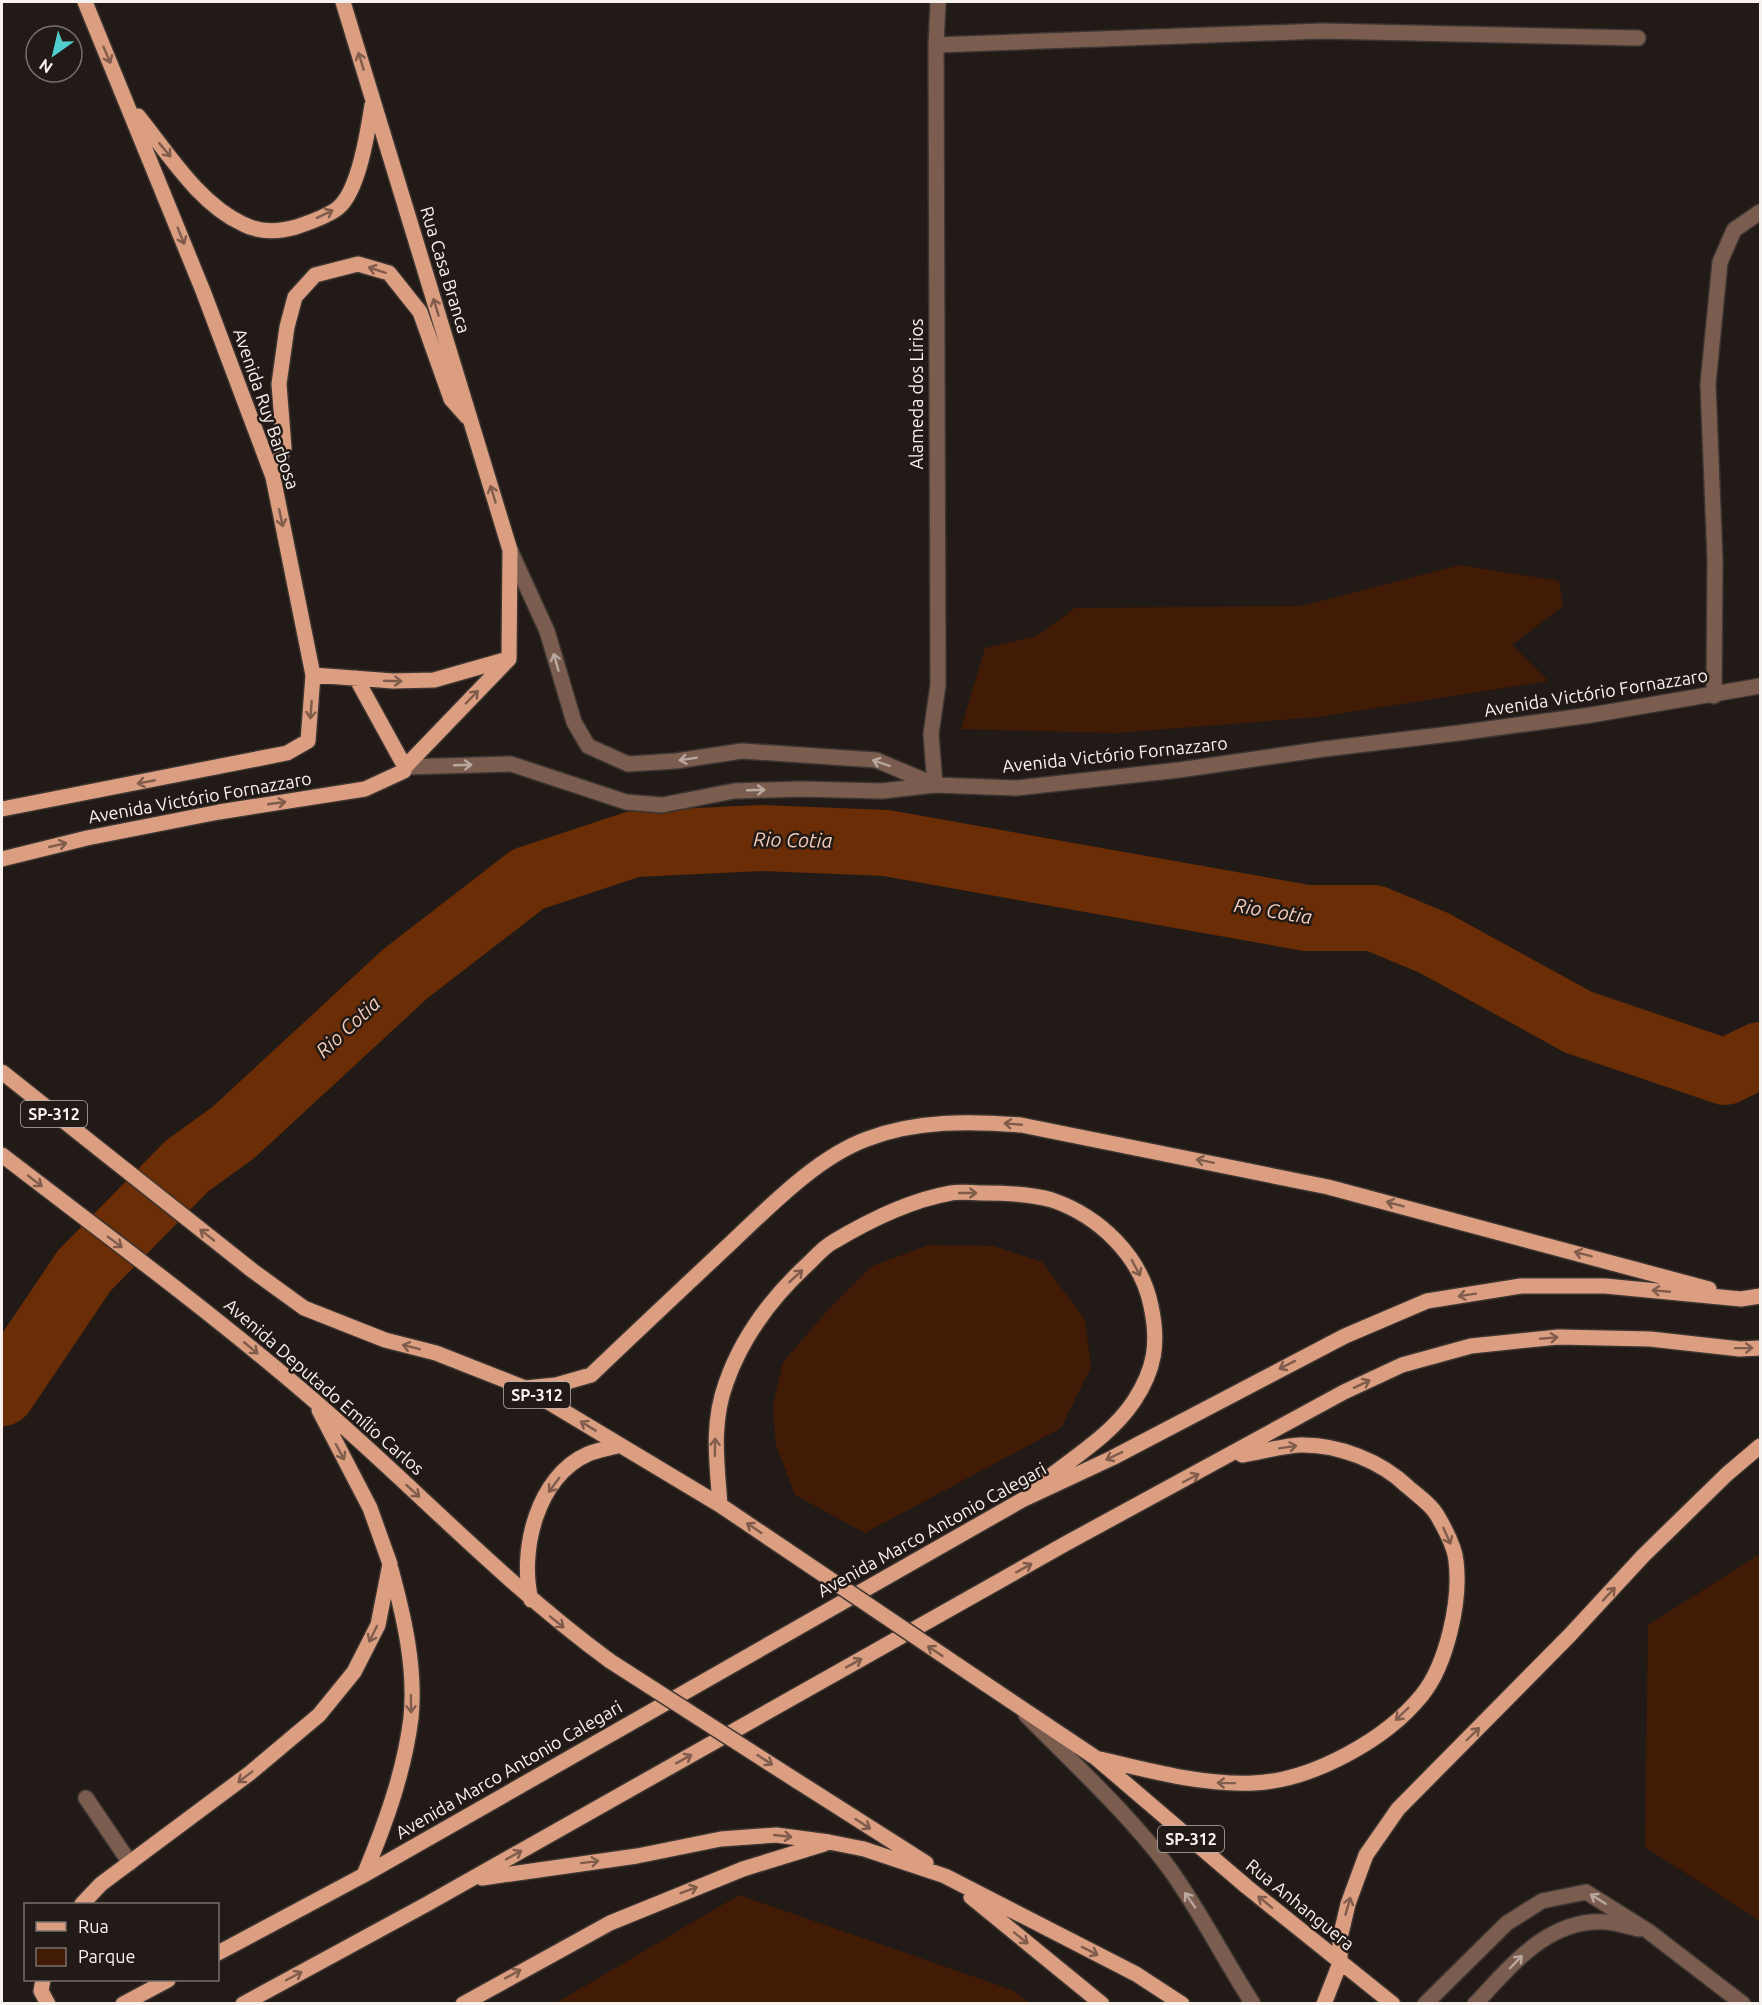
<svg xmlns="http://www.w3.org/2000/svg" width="1762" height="2005" viewBox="0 0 1762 2005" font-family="Ubuntu,sans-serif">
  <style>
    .green { fill: #411b05 }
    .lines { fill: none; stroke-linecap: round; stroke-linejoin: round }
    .river { stroke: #6a2d06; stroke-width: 66 }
    .minor-casing { stroke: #3c3430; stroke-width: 18 }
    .major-casing { stroke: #3c3430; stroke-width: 18 }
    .minor { stroke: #7a5d4f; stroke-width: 15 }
    .major { stroke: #dc9e80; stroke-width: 15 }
    .major-bridge-casing { stroke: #3c3430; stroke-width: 18; stroke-linecap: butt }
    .major-bridge { stroke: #dc9e80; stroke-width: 15 }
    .oneway { stroke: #7f5c4b }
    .oneway2 { stroke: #b9a89f }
    .labels { text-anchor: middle; stroke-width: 5; stroke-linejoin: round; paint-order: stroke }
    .shield { fill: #221a16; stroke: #b8b1ae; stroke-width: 1.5 }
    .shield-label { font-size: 16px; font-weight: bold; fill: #f8f2ef }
    .street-label { font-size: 18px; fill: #f8f2ef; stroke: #221a16 }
    .water-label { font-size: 20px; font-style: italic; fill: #f4ccba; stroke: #221a16 }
  </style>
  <rect width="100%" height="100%" fill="#221a16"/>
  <!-- green -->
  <path class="green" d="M1460,565L1559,581L1563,606L1512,645L1548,681L1318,717L1116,733L961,729L985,648L1037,636L1075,608L1302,606Z
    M929,1245L993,1246L1042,1262L1085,1320L1091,1367L1061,1428L865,1533L795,1495L776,1445L773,1406L783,1362L829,1309L872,1266Z
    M1760,1554V1921L1645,1847L1648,1625Z
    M739,1895L1012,1990L1029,2003H556Z"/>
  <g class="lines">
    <!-- river -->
    <path class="river" d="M2,1393L84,1271L187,1166L234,1132L405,974L528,879L634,844L761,838L886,843L1307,918H1374L1434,943L1578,1022L1725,1072L1760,1055"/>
    <!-- minor casing -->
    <g class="minor-casing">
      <path id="minor" d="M936,45L1322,31L1638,38
        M510,550L547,631L574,722L588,746L628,764L676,761L742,751L876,760L933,784
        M1714,696L1715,560L1708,384L1720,262L1734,230L1760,212
        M405,767L511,764L626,802L662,805L734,791L800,789L882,791L935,785L1016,788L1179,770L1324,749L1458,733L1591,715L1760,686
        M935,785L931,734L938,685L936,45L938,2
        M1026,1715C1075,1765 1127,1812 1169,1868C1200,1911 1224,1959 1253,2004
        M86,1798L130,1863
        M1425,2004L1507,1923L1542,1901L1586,1892L1648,1931L1743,2004
        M1475,2004C1511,1966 1549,1917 1607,1922C1618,1923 1629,1927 1639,1929"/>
    </g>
    <!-- major casing -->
    <g class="major-casing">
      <path id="major" d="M138,116C168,153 199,204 243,224C260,233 278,232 296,227C308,223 328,216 338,208C359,191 368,130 372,105
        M273,477L284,448L279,384L287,327L295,297L315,275L358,264L389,273L420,312L451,399L467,417
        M313,675L393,681L434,680L508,659
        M356,678L405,767
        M2,809L287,753L308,741L313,675L273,477L203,291L85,2
        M2,859L87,838L219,812L365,789L404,771L405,767L509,659L510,550L343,2
        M2,1072L253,1271L304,1308L385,1340L436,1353L525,1388L720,1505L803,1561
        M2,1155C106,1235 211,1312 311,1398C413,1485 501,1581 610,1661
        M525,1388L556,1385L591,1375C638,1330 686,1285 734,1240C772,1204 818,1157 867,1139C916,1120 971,1121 1021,1125L1328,1187L1709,1289
        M720,1505C717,1463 711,1424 726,1383C742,1337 773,1296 809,1263C816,1256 824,1247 833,1242C868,1221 911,1200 951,1193C961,1191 973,1193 984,1193C1005,1193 1031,1194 1052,1200C1099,1216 1141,1256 1151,1306C1159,1343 1155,1369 1134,1401C1110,1437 1070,1459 1038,1486
        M531,1600C519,1551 537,1476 588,1454C598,1450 610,1448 620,1445
        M984,1683L1096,1758L1247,1887L1393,2004
        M1096,1758C1147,1770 1200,1785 1253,1783C1311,1781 1386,1740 1422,1695C1447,1664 1461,1600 1456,1561C1455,1548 1444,1527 1437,1515C1431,1504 1417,1495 1408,1487C1381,1461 1338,1444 1300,1445C1281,1446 1261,1452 1242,1455
        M797,1781L926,1863
        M364,1875C385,1825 404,1773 411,1718C416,1668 404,1617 391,1569
        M482,1878L637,1856L721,1839L776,1835L829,1842L864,1849L945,1876L1136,1974L1182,2004
        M971,1897L1102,2004
        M82,1904L101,1884L250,1773L319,1715L354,1672L378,1625L390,1564L370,1508L319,1410
        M218,1953L364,1875L1022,1500L1112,1458L1345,1336L1427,1301L1521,1286H1605L1741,1299L1760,1296
        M43,1980L41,1991L48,2004
        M123,2004L168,1980
        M243,2004L427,1904L1065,1544L1344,1392L1402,1365L1471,1346L1558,1337L1650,1339L1740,1349L1760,1348
        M463,2004L610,1923L743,1869L824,1844
        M1324,2004L1340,1963V1938L1348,1904L1366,1855L1398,1809L1569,1636L1643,1556L1727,1474L1760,1446"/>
    </g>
    <!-- minor -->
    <use href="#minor" class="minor"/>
    <!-- major -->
    <use href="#major" class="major"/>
    <!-- major-bridge casing -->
    <g class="major-bridge-casing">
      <path id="major-bridge" d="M803,1561L984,1683
        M610,1661L797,1781"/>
    </g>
    <!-- major-bridge -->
    <use href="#major-bridge" class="major-bridge"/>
  </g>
  <!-- one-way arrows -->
  <defs><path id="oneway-shaft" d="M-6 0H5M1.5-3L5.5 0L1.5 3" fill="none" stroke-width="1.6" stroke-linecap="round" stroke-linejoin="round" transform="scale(1.5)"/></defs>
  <g class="oneway">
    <use href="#oneway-shaft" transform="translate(107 55) rotate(67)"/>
    <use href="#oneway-shaft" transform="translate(361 61) rotate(-107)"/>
    <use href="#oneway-shaft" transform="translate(165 150) rotate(50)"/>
    <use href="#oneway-shaft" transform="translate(325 214) rotate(-25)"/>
    <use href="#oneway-shaft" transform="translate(181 236) rotate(68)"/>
    <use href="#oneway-shaft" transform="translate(377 270) rotate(-162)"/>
    <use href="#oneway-shaft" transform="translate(436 307) rotate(-107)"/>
    <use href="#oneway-shaft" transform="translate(493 494) rotate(-107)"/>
    <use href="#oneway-shaft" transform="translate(281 518) rotate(78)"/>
    <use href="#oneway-shaft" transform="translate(393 681) rotate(2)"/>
    <use href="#oneway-shaft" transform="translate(472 697) rotate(-46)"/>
    <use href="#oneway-shaft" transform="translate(311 710) rotate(94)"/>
    <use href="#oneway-shaft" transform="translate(146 782) rotate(169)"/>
    <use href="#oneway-shaft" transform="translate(277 803) rotate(-8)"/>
    <use href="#oneway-shaft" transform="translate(58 845) rotate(-13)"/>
    <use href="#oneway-shaft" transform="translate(1013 1124) rotate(-175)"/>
    <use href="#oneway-shaft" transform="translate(1205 1161) rotate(-168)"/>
    <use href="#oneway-shaft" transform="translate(35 1181) rotate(38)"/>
    <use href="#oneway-shaft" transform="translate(968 1193)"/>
    <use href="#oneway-shaft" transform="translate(1395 1204) rotate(-165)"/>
    <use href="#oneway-shaft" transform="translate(207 1235) rotate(-142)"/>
    <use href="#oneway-shaft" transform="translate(115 1242) rotate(37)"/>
    <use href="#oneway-shaft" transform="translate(1583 1254) rotate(-165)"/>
    <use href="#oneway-shaft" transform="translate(1136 1268) rotate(62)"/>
    <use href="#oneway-shaft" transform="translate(796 1276) rotate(-43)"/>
    <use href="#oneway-shaft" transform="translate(1661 1291) rotate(-175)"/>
    <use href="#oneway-shaft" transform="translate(1467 1295) rotate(171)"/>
    <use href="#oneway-shaft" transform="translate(1549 1338) rotate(-5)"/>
    <use href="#oneway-shaft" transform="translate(411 1347) rotate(-166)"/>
    <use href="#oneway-shaft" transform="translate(251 1348) rotate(40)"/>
    <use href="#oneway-shaft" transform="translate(1744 1348) rotate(-1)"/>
    <use href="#oneway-shaft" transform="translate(1287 1365) rotate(153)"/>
    <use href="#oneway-shaft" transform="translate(1362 1384) rotate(-25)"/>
    <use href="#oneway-shaft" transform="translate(588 1426) rotate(-149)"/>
    <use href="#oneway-shaft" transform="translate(715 1447) rotate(-89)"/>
    <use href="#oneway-shaft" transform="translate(1288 1447) rotate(-9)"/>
    <use href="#oneway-shaft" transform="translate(340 1452) rotate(62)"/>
    <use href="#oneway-shaft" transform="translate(1114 1456) rotate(154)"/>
    <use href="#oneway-shaft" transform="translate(1191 1478) rotate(-28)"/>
    <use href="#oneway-shaft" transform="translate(554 1485) rotate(126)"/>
    <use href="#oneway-shaft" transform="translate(413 1491) rotate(42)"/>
    <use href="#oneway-shaft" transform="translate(754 1528) rotate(-146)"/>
    <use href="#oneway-shaft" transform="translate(1447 1536) rotate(66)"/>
    <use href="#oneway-shaft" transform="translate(1024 1568) rotate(-29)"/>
    <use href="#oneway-shaft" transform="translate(1609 1594) rotate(-47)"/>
    <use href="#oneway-shaft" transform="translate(557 1622) rotate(39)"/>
    <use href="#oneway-shaft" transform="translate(373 1634) rotate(116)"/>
    <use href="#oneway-shaft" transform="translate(935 1651) rotate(-146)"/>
    <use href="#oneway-shaft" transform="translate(854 1663) rotate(-29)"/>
    <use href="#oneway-shaft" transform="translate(411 1704) rotate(89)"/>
    <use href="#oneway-shaft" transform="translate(1402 1714) rotate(136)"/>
    <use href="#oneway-shaft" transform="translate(1473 1734) rotate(-44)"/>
    <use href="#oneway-shaft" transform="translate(684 1759) rotate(-29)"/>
    <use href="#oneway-shaft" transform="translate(765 1760) rotate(33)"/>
    <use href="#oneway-shaft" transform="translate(245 1777) rotate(143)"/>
    <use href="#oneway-shaft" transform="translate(1226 1783) rotate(-179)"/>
    <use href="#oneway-shaft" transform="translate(863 1824) rotate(33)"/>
    <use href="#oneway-shaft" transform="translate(783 1836) rotate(6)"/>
    <use href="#oneway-shaft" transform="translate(514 1855) rotate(-29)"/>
    <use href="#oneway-shaft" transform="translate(590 1862) rotate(-7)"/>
    <use href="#oneway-shaft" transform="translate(689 1890) rotate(-21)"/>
    <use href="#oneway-shaft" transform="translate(1265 1902) rotate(-141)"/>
    <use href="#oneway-shaft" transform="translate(1348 1906) rotate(-74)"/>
    <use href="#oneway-shaft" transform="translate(1021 1938) rotate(39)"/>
    <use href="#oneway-shaft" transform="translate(1090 1951) rotate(27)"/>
    <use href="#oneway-shaft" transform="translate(513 1974) rotate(-29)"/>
    <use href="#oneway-shaft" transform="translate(294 1976) rotate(-28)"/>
  </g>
  <g class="oneway2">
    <use href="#oneway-shaft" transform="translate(556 662) rotate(-106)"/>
    <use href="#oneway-shaft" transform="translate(688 759) rotate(171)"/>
    <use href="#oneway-shaft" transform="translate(881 763) rotate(-161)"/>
    <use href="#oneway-shaft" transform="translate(463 765) rotate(-2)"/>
    <use href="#oneway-shaft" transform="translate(756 790) rotate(-2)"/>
    <use href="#oneway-shaft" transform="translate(1598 1899) rotate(-148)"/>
    <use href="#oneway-shaft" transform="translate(1190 1900) rotate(-125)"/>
    <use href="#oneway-shaft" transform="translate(1516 1962) rotate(-46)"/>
  </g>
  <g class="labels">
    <!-- shield labels -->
    <g class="shield">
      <rect x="21" y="1101" width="66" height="26" rx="4.5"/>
      <rect x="504" y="1382" width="66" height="26" rx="4.5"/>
      <rect x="1158" y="1826" width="66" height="26" rx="4.5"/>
    </g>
    <g class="shield-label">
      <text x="54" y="1120">SP-312</text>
      <text x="537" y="1401">SP-312</text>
      <text x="1191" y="1845">SP-312</text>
    </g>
    <!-- street labels -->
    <g class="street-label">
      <text transform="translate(445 270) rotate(73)" y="6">Rua Casa Branca</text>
      <text transform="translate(917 394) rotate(-90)" y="6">Alameda dos Lirios</text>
      <text transform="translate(266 409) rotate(71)" y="6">Avenida Ruy Barbosa</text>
      <text transform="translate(1596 693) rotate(-9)" y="6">Avenida Victório Fornazzaro</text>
      <text transform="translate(1115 755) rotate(-6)" y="6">Avenida Victório Fornazzaro</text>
      <text transform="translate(200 798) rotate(-10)" y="6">Avenida Victório Fornazzaro</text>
      <text transform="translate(324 1387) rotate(41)" y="6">Avenida Deputado Emílio Carlos</text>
      <text transform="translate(932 1530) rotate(-29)" y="6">Avenida Marco Antonio Calegari</text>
      <text transform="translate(509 1770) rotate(-30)" y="6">Avenida Marco Antonio Calegari</text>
      <text transform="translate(1300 1905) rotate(39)" y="6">Rua Anhanguera</text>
    </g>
    <!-- water labels -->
    <g class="water-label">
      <text transform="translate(793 840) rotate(1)" y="7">Rio Cotia</text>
      <text transform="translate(1273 911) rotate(9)" y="7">Rio Cotia</text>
      <text transform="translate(348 1027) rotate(-43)" y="7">Rio Cotia</text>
    </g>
  </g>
  <!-- border -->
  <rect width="1762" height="2005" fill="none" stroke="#f8f2ef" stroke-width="6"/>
  <!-- legend -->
  <rect x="24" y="1903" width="195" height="78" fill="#221a16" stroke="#78706d" stroke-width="1.5"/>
  <rect x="36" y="1922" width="30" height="9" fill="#dc9e80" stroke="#78706d" stroke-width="1.5"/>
  <text x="78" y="1933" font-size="18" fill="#f8f2ef">Rua</text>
  <rect x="36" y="1948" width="30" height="18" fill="#411b05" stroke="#78706d" stroke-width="1.5"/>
  <text x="78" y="1963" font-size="18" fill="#f8f2ef">Parque</text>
  <!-- north arrow -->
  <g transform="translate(54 54) rotate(214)"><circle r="28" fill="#221a16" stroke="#78706d" stroke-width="1.5"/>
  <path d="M0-4.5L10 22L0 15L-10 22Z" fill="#52cdce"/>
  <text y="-9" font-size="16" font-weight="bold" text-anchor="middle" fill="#f8f2ef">N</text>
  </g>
</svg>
